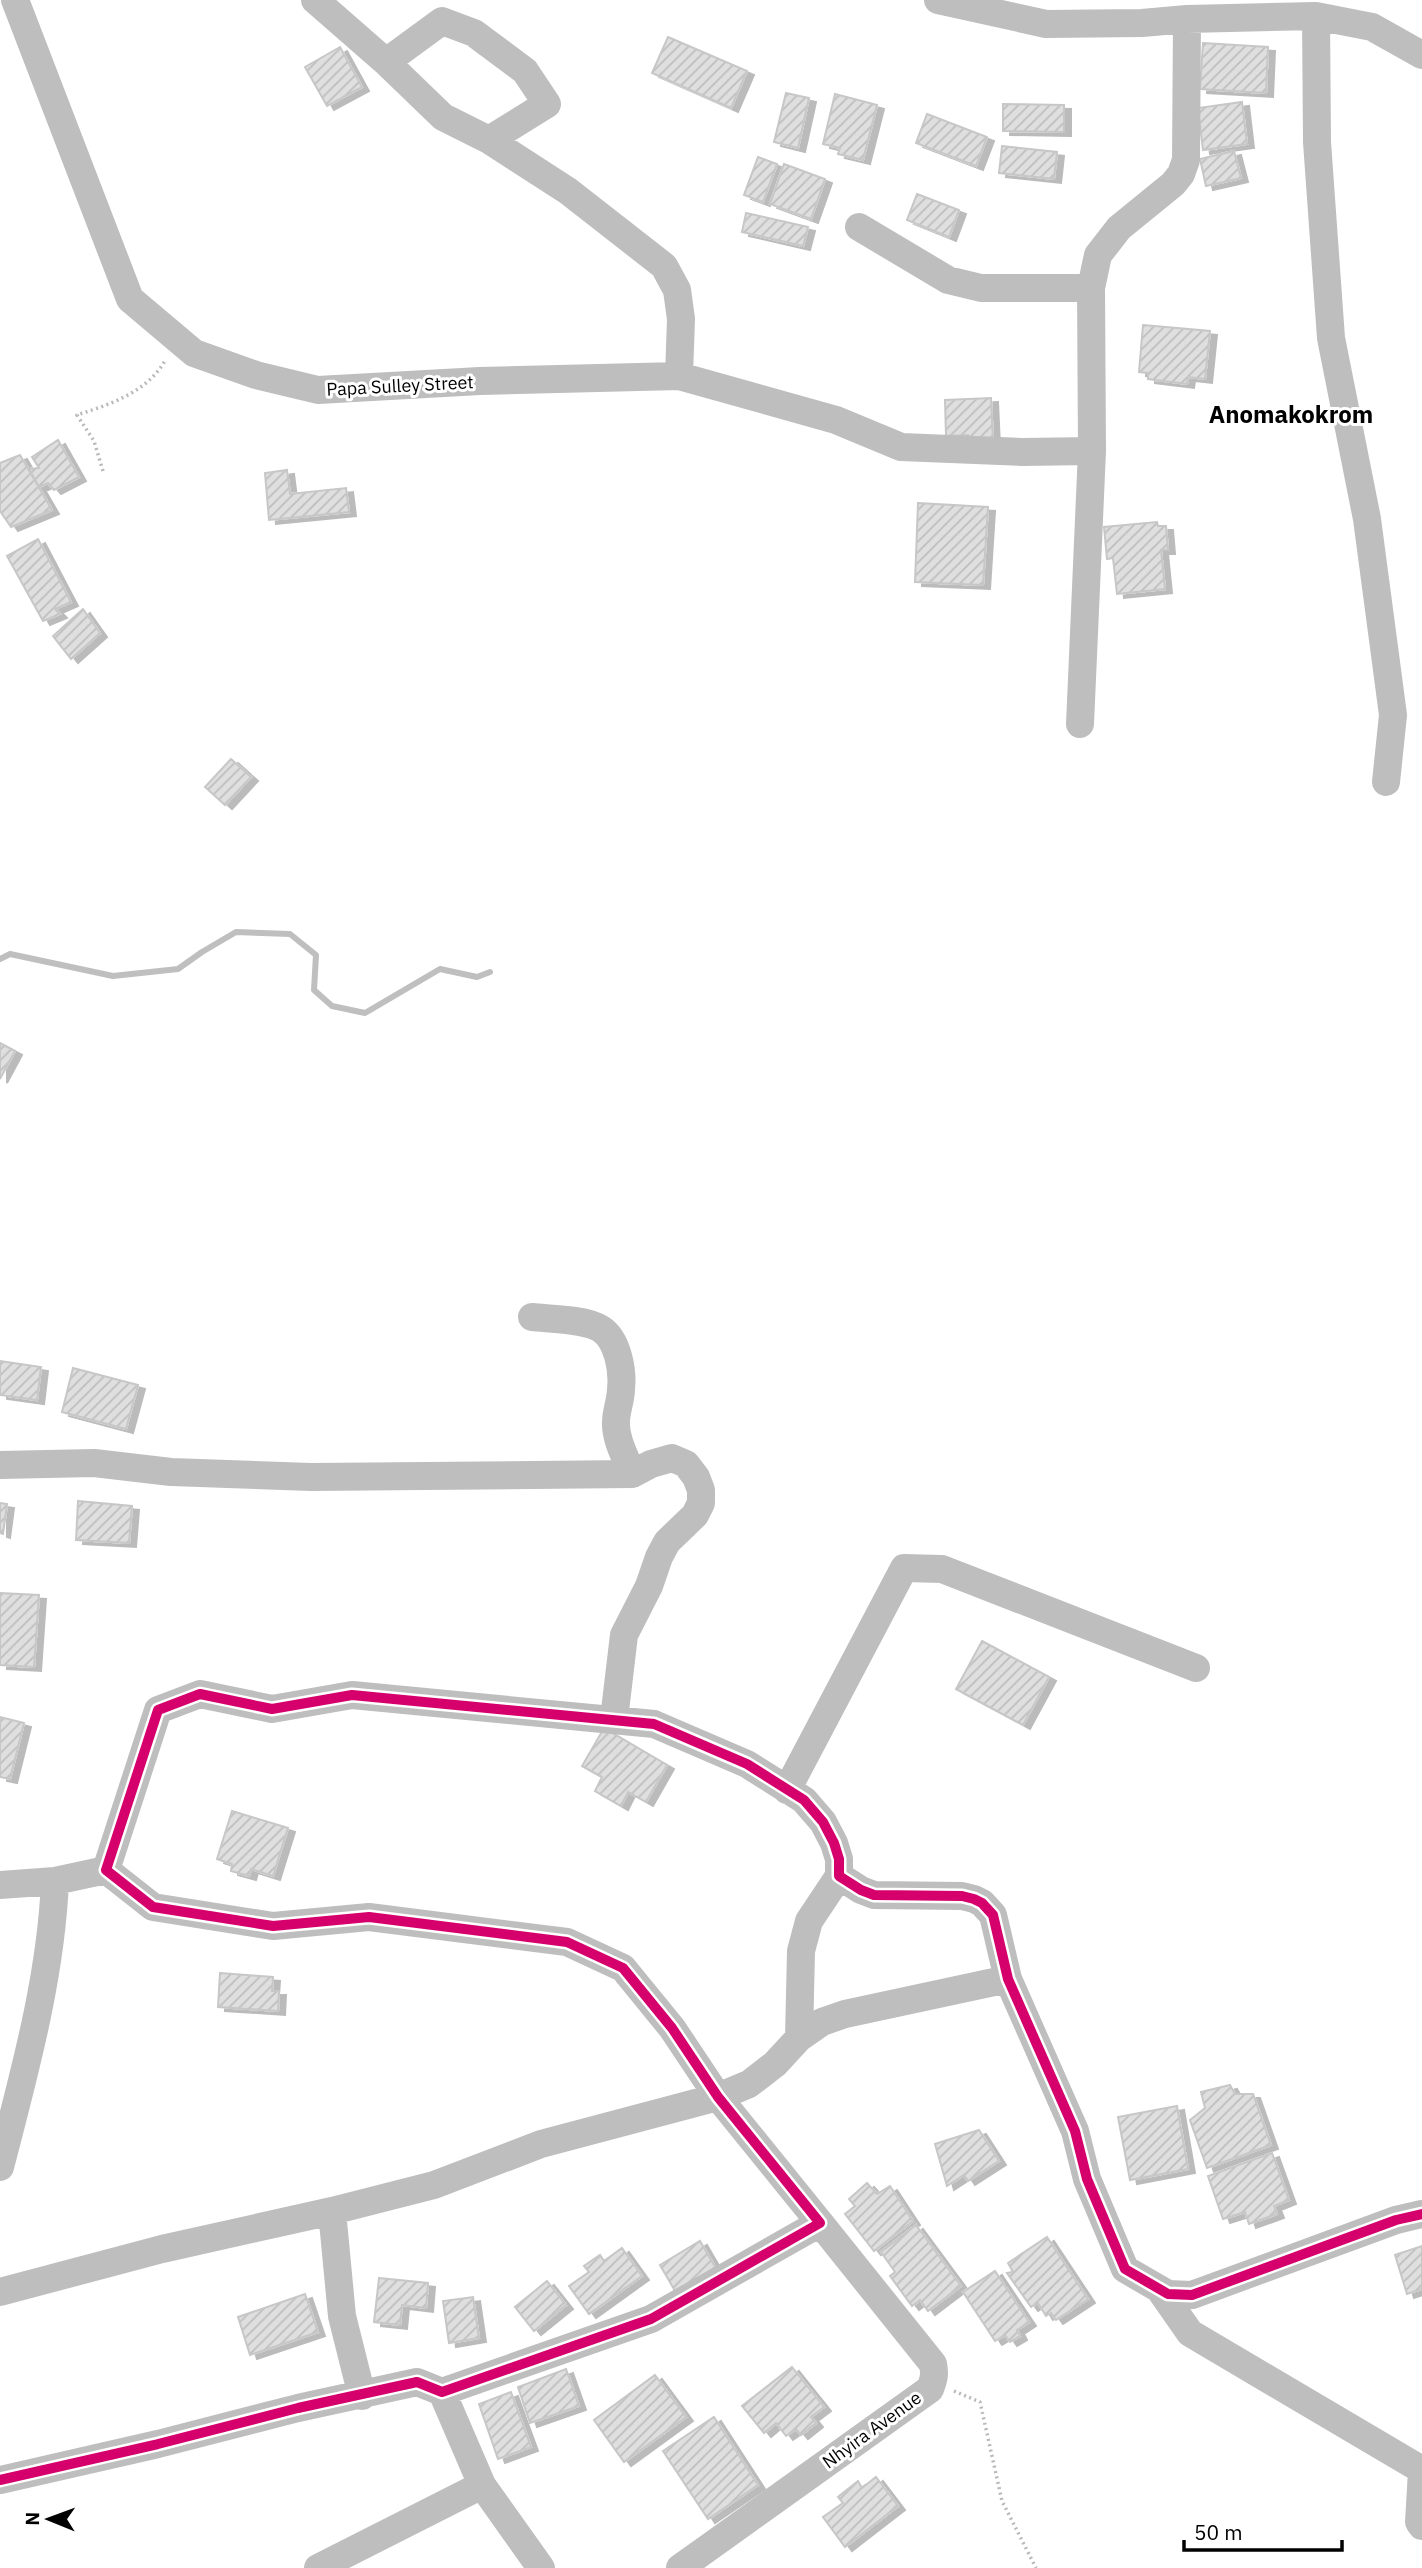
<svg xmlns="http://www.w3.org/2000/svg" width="1422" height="2568" viewBox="0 0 1422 2568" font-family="'IBM Plex Sans',sans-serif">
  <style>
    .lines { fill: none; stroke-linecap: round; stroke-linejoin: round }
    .stream { stroke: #bfbfbf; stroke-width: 6 }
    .building { fill: url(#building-hatch); stroke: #c7c7c7; stroke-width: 2; filter: url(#shadow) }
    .path { stroke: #b9b9b9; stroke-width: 3.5; stroke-dasharray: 2 3.5; stroke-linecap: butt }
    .minor { stroke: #bebebe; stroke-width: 28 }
    .cycleway-casing { stroke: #fff; stroke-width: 15 }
    .cycleway { stroke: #d6006c; stroke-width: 10 }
    .labels { text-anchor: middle; stroke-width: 6; stroke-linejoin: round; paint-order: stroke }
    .street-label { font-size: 18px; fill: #000; stroke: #fff }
    .district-label { font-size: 24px; font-weight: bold; fill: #000; stroke: #fff }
  </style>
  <defs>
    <pattern id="building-hatch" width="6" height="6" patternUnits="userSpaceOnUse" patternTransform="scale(1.75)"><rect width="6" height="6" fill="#dfdfdf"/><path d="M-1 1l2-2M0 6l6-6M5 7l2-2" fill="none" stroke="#bebebe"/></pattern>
    <filter id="shadow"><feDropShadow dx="7" dy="4" stdDeviation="0" flood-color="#0004"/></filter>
  </defs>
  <rect width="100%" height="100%" fill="#fff"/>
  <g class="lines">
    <!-- stream -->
    <path class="stream" d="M0,959L10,954L113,976L178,969L202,952L236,932L290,934L316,955L314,990L332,1006L365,1013L440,969L477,977L490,972"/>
  </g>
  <!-- building -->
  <path class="building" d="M668,37L747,71L731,108L652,73Z
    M1203,43L1268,47L1266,93L1200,89Z
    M340,47L362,87L327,106L305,67Z
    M786,93L809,98L798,148L774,142Z
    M835,94L877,105L863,160L838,154L840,148L823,144Z
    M1242,102L1247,144L1203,150L1198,108Z
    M1003,104L1064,105V132L1003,131Z
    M927,114L987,137L976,166L916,143Z
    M1002,146L1057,152L1054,179L999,173Z
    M1234,151L1241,178L1206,186L1200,159Z
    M758,157L777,164L763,202L744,195Z
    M784,164L825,179L811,219L770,204Z
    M917,194L959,210L949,237L907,220Z
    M746,213L808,227L803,246L742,232Z
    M1143,325L1210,331L1205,379L1188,377L1187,384L1148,379V373L1139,372Z
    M991,398L993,442L968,443V435L946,436L945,400Z
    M58,440L79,477L54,490L48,483L39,487L29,469L39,468L32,457Z
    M20,455L52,510L11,527L0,511V463Z
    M287,470L290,494L346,488L349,512L269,520L265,473Z
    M918,503L988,507L983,585L915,582Z
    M1157,522L1158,526H1166L1168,550H1161L1165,589L1117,594L1113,558L1107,559L1104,527Z
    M38,539L71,602L55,609L60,614L43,621L7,556Z
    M83,609L100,633L71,659L53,636Z
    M231,759L251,777L225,805L205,787Z
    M0,1043L15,1051L0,1079Z
    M0,1361L41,1367L37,1400L0,1395Z
    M73,1368L138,1385L126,1429L62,1412Z
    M78,1501L132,1506L129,1543L76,1540Z
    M0,1503L7,1504L3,1534L0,1533Z
    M0,1593L39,1595L34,1667L0,1665Z
    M982,1641L1049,1677L1023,1725L956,1689Z
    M0,1717L24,1723L10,1779L0,1777Z
    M604,1728L667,1765L646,1802L628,1792L621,1806L595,1791L602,1777L582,1766Z
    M232,1811L288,1828L273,1876L251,1869L249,1876L231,1871L232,1864L217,1859Z
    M220,1973L273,1977L272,1991H279L278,2011L218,2007Z
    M1230,2085L1235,2094H1253L1271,2145L1207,2168L1190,2120L1205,2108L1201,2092Z
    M1177,2106L1188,2169L1130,2180L1118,2117Z
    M979,2130L999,2161L968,2181L964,2175L947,2186L935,2144Z
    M1272,2153L1289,2200L1274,2206L1277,2214L1249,2224L1245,2212L1223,2219L1208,2176Z
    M867,2183L877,2194L890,2186L913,2221L874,2251L845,2214L855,2206L849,2199Z
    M916,2225L961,2286L928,2311L920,2300L912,2306L890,2276L895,2272L881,2252Z
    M1047,2237L1088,2299L1056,2320L1051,2313L1046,2316L1038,2303L1031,2307L1007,2273L1013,2272L1008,2263Z
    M700,2241L722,2279L682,2303L660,2265Z
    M1422,2246V2289L1407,2294L1395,2255Z
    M622,2248L642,2276L589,2314L569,2286L589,2272L584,2266L600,2255L604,2261Z
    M995,2271L1029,2322L1017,2330L1020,2336L1010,2342L1005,2335L995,2341L963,2292Z
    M379,2278L428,2283L426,2308L402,2305L400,2325L374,2322Z
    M547,2281L566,2305L534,2331L515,2307Z
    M305,2294L318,2332L250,2355L238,2317Z
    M473,2297L479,2338L449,2343L443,2301Z
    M792,2367L824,2407L811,2417L816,2423L801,2435L796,2429L786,2436L776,2423L764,2433L742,2406Z
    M566,2369L579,2406L530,2423L518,2387Z
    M655,2375L686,2417L624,2462L594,2420Z
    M511,2392L531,2447L498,2459L479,2404Z
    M714,2417L758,2485L708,2519L663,2451Z
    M876,2477L898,2506L845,2547L823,2517L843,2503L838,2497L858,2481L862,2488Z"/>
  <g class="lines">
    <!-- path -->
    <path class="path" d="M103,471L94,441L77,415C111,404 148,392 166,359
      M954,2391L980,2402L1002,2501L1036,2568"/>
    <!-- minor -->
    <path class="minor" d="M15,0L130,299L194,353L256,375L318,390L480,381L679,376L836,420L901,447L1022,452L1092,451
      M315,0L386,62L443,117L489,140L568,191L664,266L677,290L681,319L679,376
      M938,0L1046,24L1142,23L1187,19L1316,16L1372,27L1422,55
      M1316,16L1317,142L1331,338L1367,519L1393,715L1386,782
      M386,62L442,21L474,33L525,71L547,104L489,140
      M859,227L948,280L981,288H1091
      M1080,724L1092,451L1091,288L1098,255L1119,228L1173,184L1181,174L1186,160L1187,19
      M532,1317C550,1319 586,1319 601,1329C618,1340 623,1371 621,1389C621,1400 616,1411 616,1422C615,1439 626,1458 632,1474L651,1464L672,1458L686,1464L696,1477L701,1490V1503L695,1515L667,1542L659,1557L649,1586L624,1635L614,1719
      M0,1465L94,1463L171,1472L311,1477L632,1474
      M787,1790L904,1568L942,1569L1196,1668
      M106,1870L158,1710L200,1694L272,1709L352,1695L654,1724L747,1764L804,1800L823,1822L834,1843L839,1859V1876L861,1890L874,1895L962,1896L974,1899L982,1903L993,1915L1008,1979L1075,2131L1087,2179L1125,2269L1168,2294L1192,2295L1396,2220L1422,2214
      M0,1885L55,1881L106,1870
      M799,2038L801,1951L809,1921L839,1876
      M0,2167C24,2074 51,1978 55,1881
      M332,2211L342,2316L362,2396
      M1160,2290L1190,2333L1422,2470
      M0,2292L162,2249L332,2211L434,2185L541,2144L718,2097L749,2084L775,2064L799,2038L822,2022L845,2014L1008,1979
      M442,2392L482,2485L541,2568
      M1422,2471L1419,2522L1422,2526
      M0,2480L158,2444L298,2408L417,2382L442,2392L651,2319L820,2223L718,2097L672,2028L623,1968L567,1942L369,1917L273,1926L153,1907L106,1870
      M318,2568L482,2485
      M680,2568L930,2389C934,2379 935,2374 933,2364L820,2223"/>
    <!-- cycleway casing -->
    <g class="cycleway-casing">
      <path id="cycleway" d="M0,2480L158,2444L298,2408L417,2382L442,2392L651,2319L820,2223L718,2097L672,2028L623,1968L567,1942L369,1917L273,1926L153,1907L106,1870L158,1710L200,1694L272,1709L352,1695L654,1724L747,1764L804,1800L823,1822L834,1843L839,1859V1876L861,1890L874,1895L962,1896L974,1899L982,1903L993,1915L1008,1979L1075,2131L1087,2179L1125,2269L1168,2294L1192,2295L1396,2220L1422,2214"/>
    </g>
    <!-- cycleway -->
    <use href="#cycleway" class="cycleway"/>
  </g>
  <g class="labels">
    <!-- street labels -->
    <g class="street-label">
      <text transform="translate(400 386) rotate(-3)" y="6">Papa Sulley Street</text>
      <text transform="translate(872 2430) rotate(-36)" y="6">Nhyira Avenue</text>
    </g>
    <!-- district labels -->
    <g class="district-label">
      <text x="1291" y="423">Anomakokrom</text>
    </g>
  </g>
  <!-- north arrow -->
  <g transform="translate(49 2519) rotate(271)" stroke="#ffffff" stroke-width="5" paint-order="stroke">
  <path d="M0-5L12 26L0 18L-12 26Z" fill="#000000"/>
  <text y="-10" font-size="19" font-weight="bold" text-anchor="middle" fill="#000000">N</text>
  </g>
  <!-- scale -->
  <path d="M1184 2540v10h158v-10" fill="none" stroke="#000000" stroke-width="3.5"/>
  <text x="1194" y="2540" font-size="21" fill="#000000" stroke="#ffffff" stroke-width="5" paint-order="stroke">50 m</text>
</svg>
